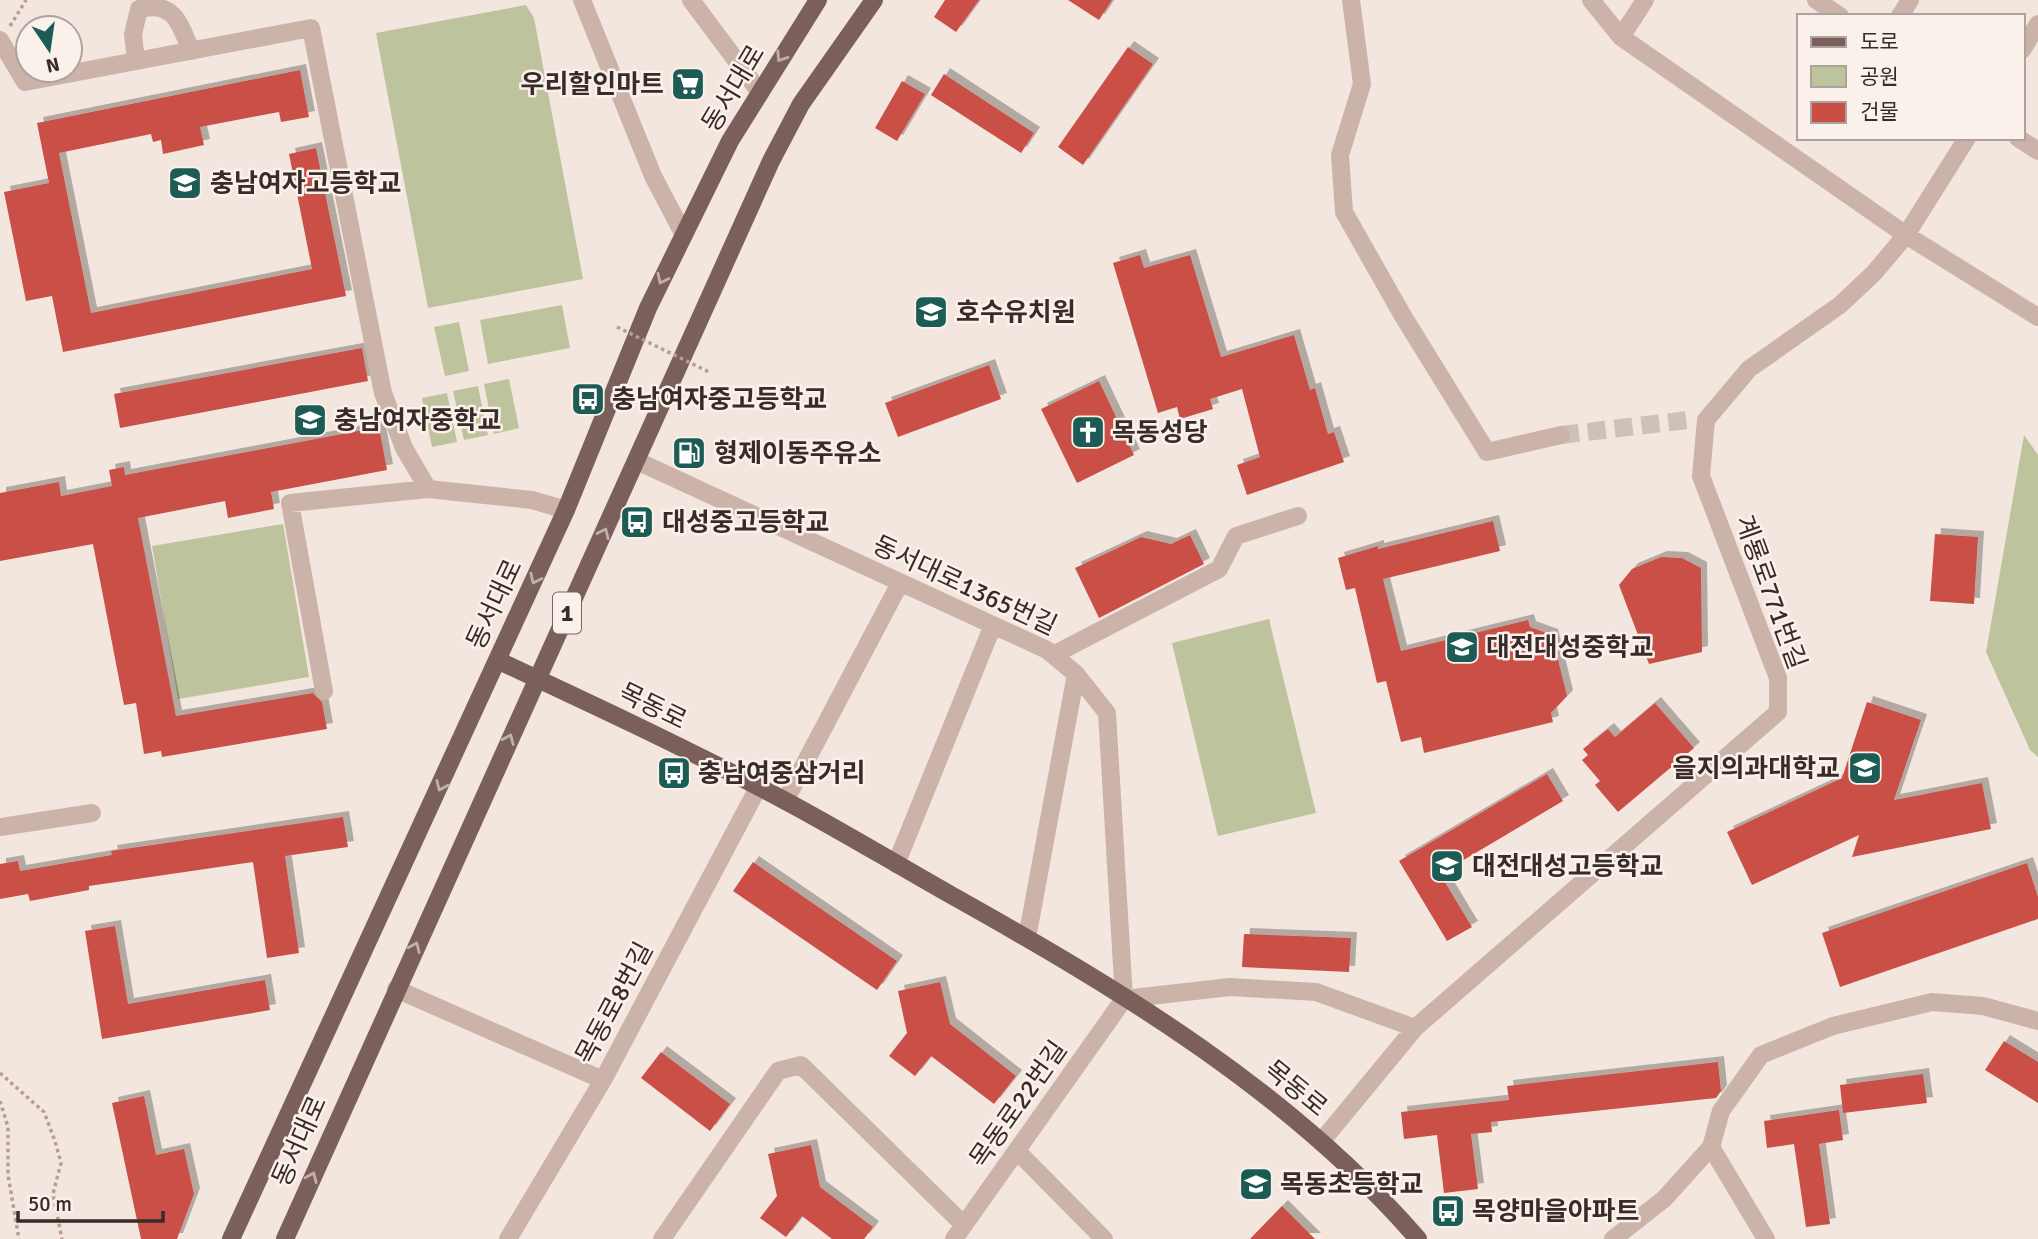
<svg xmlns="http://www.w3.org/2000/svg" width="2038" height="1239" viewBox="0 0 2038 1239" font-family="Signika,'Noto Sans KR',sans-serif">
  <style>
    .green { fill: #bdc39d }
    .building { fill: #c94f46; filter: url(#shadow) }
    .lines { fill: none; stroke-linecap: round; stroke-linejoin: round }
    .minor-tunnel { stroke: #cec1ba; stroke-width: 18; stroke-dasharray: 18 9; stroke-linecap: butt }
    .path { stroke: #b89d93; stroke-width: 3.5; stroke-dasharray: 3.5 3.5; stroke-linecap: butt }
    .minor { stroke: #ccb3a9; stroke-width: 18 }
    .major { stroke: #7b5f5a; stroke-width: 18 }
    .path-bridge { stroke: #b89d93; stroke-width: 3.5; stroke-dasharray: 3.5 3.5; stroke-linecap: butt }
    .oneway { stroke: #c1afaa }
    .labels { text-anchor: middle; stroke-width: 5; stroke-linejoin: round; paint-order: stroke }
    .shield { fill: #fbf1eb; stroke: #736663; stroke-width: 2 }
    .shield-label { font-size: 24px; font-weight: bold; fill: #392b29 }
    .poi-label { font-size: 26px; font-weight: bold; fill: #392b29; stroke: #fbf1eb; text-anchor: start }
    .street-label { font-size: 26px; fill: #392b29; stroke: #fbf1eb }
  </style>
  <defs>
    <filter id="shadow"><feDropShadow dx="6" dy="-6" stdDeviation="0" flood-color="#0004"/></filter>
  </defs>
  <rect width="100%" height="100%" fill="#f3e6de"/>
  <!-- green -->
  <path class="green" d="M526,5L534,18L583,279L428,308L376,33Z
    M562,305L570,348L488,364L480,320Z
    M459,322L469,371L445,376L434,327Z
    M509,379L519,428L494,434L484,384Z
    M478,386L488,435L464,440L453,391Z
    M447,393L457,442L432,447L422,398Z
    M2024,435L2038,455V757L2030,750L1986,652Z
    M283,524L309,677L178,699L152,546Z
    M1269,619L1316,813L1218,836L1172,643Z"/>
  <!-- building -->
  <path class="building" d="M945,0H979L956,32L934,17Z
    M1068,0H1112L1099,20Z
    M1128,47L1153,64L1083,165L1058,147Z
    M300,70L309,117L281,122L279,112L200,127L204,145L163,154L161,140L153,142L151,134L59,153L91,313L312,269L289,154L316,148L346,296L63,352L52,296L26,301L4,192L49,183L37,123Z
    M944,74L1034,133L1021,153L931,95Z
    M902,81L925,94L897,141L875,128Z
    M1140,255L1144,268L1190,255L1221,357L1294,335L1310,390L1315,388L1328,434L1334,432L1344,462L1247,495L1237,465L1260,457L1242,389L1210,399L1213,409L1180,419L1177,407L1158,413L1113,263Z
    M362,348L368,381L120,428L114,394Z
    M989,365L1001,399L898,437L885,403Z
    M1099,381L1134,455L1077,483L1041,409Z
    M379,427L387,470L271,492L274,509L228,518L225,501L138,518L176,716L313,693L322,702L327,729L162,757L161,751L144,754L136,703L124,705L93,544L0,561V493L59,482L61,496L112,486L109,470L124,467L125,475Z
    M1493,521L1500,551L1383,579L1401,651L1528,620L1530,627L1552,635L1567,696L1551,713L1553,722L1424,753L1421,737L1401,742L1386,681L1377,683L1355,588L1346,590L1338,558L1378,546V549Z
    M1935,534L1978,537L1974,604L1930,601Z
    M1190,535L1204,564L1099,618L1075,568L1141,537L1171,544Z
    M1661,557L1682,558L1701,568L1702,652L1649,664L1619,585L1632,569Z
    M1867,702L1921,720L1894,800L1982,783L1991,829L1852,857L1859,835L1752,885L1727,832L1842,778Z
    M1655,703L1694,748L1618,812L1595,785L1600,781L1582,760L1588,755L1583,749L1608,729L1615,737Z
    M1547,774L1563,801L1440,874L1472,927L1447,941L1399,861Z
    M343,817L348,847L285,856L299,953L267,958L253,862L89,886V890L30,901L28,894L0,899V864L18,861L20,871L112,855L111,851Z
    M753,862L897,961L877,990L733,891Z
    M2027,863L2038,897V919L1840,987L1822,933Z
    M115,926L128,1004L265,980L270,1010L102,1039L85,931Z
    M1244,934L1351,938L1349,972L1242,967Z
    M940,982L950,1024L1016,1076L994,1104L931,1056L915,1076L889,1056L907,1033L898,991Z
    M2004,1041L2038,1062V1103L1985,1070Z
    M661,1052L730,1104L710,1131L641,1078Z
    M1718,1062L1721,1091L1716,1098L1491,1122L1492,1132L1471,1134L1478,1189L1444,1193L1437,1135L1404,1139L1401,1112L1509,1100L1507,1086Z
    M1923,1074L1927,1103L1843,1113L1840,1085Z
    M144,1096L156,1155L184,1149L194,1194L177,1239H141L112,1103Z
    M1839,1110L1843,1140L1819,1144L1830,1224L1806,1227L1794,1144L1767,1148L1764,1121Z
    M811,1145L820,1187L873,1227L864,1239H832L802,1216L786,1237L760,1218L777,1196L768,1154Z
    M1282,1206L1315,1239H1250Z"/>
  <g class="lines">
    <!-- minor-tunnel -->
    <path class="minor-tunnel" d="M1561,435L1688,420"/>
    <!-- path -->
    <path class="path" d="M10,26L26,0
      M0,1073L44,1112L55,1141L61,1163L53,1194L62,1239
      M0,1101L8,1127V1175L19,1239"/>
    <!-- minor -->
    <path class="minor" d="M582,0L653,176L684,235
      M691,0L759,91
      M1351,0L1362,84L1340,155L1344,212L1403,316L1487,452L1561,435
      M1591,0L1621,37L1906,235L2038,317
      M1816,0L1840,16
      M1900,16L1910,0
      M1621,37L1645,0
      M0,40L25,82L311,28L383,393L404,448L428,489L532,500L566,510
      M2022,50L2038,24
      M136,61L133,34L139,9C174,0 180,24 191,51
      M2018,138L2038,151
      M637,461L1047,650L1076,674L1107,713L1124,999
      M1053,655L1219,569L1236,536L1298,516
      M324,691L290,503L428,489
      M785,801L900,583
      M0,827L92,813
      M896,864L993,625
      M1027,938L1076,674
      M396,989L603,1080
      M1124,999L1230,987L1316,992L1415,1028
      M1321,1142L1415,1028L1778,712V678L1701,476L1706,420L1749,369L1840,305L1874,273L1906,235L1967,138
      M1711,1147L1766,1239
      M1017,1151L1104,1239
      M508,1239L603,1080L759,786
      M662,1239L778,1071L801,1065L964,1225
      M954,1239L1124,999
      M1613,1239L1664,1199L1711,1147L1721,1111L1761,1055L1833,1026L1932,1002L1983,1006L2038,1021"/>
    <!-- major -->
    <path class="major" d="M497,660C585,701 673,742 759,787C824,820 887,859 951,895C1119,989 1291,1092 1418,1239
      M231,1239L566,510L648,308L730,141L818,0
      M285,1239L771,161L801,104L874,0"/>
    <!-- path-bridge -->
    <path class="path-bridge" d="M617,327L709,372"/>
  </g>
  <!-- one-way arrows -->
  <defs><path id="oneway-chevron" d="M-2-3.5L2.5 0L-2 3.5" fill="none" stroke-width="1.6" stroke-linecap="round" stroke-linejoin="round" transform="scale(1.75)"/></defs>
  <g class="oneway">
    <use href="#oneway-chevron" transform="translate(781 57) rotate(123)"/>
    <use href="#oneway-chevron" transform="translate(662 279) rotate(116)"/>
    <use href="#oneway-chevron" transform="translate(604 533) rotate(-65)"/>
    <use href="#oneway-chevron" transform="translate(535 579) rotate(115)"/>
    <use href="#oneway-chevron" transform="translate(509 739) rotate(-66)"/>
    <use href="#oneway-chevron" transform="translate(441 786) rotate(114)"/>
    <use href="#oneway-chevron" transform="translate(415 947) rotate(-66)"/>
    <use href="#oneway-chevron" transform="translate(312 1177) rotate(-66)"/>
  </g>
  <!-- icons -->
  <defs>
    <g id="supermarket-square" transform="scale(1.75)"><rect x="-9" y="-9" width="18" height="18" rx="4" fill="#1d5c55" stroke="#fbf1eb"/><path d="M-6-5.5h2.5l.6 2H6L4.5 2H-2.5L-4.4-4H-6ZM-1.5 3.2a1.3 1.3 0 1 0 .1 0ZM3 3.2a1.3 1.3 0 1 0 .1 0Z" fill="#fff"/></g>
    <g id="school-square" transform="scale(1.75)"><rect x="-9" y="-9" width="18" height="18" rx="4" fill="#1d5c55" stroke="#fbf1eb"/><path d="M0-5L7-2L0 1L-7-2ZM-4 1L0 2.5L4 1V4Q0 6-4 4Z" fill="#fff"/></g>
    <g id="bus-square" transform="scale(1.75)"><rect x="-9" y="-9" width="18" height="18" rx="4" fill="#1d5c55" stroke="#fbf1eb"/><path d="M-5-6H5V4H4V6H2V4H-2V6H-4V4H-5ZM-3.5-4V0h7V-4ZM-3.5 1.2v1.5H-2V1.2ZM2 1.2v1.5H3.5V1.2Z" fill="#fff"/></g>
    <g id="church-square" transform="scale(1.75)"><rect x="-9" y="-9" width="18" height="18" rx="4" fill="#1d5c55" stroke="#fbf1eb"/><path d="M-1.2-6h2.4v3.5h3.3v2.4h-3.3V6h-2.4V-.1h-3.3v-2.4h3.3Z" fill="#fff"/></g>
    <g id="fuel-square" transform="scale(1.75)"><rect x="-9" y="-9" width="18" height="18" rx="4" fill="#1d5c55" stroke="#fbf1eb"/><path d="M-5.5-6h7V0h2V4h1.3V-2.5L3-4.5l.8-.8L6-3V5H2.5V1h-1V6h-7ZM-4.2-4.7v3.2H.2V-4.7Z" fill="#fff"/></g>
    <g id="university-square" transform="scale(1.75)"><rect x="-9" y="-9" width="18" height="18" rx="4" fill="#1d5c55" stroke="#fbf1eb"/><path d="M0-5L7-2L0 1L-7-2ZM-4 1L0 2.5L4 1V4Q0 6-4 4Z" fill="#fff"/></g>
  </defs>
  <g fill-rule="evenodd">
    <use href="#supermarket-square" x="688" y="84"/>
    <use href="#school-square" x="185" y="183"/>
    <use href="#school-square" x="931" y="312"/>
    <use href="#bus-square" x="588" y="399"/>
    <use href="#school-square" x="310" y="420"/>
    <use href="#church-square" x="1088" y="432"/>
    <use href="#fuel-square" x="689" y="453"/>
    <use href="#bus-square" x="637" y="522"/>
    <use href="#school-square" x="1462" y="647"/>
    <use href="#university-square" x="1865" y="768"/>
    <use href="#bus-square" x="674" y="773"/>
    <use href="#school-square" x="1447" y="866"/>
    <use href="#school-square" x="1256" y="1184"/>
    <use href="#bus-square" x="1448" y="1211"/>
  </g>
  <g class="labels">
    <!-- shield labels -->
    <rect class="shield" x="553" y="592.5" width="28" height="41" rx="5"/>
    <g class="shield-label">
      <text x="567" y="621">1</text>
    </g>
    <!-- poi labels -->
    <g class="poi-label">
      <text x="664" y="93" text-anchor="end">우리할인마트</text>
      <text x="210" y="192">충남여자고등학교</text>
      <text x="956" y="321">호수유치원</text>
      <text x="612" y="408">충남여자중고등학교</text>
      <text x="334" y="429">충남여자중학교</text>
      <text x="1112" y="441">목동성당</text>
      <text x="714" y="462">형제이동주유소</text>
      <text x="662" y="531">대성중고등학교</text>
      <text x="1486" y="656">대전대성중학교</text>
      <text x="1840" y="777" text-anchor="end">을지의과대학교</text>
      <text x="698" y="782">충남여중삼거리</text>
      <text x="1472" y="875">대전대성고등학교</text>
      <text x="1280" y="1193">목동초등학교</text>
      <text x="1472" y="1220">목양마을아파트</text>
    </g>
    <!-- street labels -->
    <g class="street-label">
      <text transform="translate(733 88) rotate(-59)" y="9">동서대로</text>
      <text transform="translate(965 585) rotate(25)" y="9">동서대로1365번길</text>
      <text transform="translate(1771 592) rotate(70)" y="9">계룡로771번길</text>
      <text transform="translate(494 604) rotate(-65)" y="9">동서대로</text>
      <text transform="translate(653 706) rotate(26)" y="9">목동로</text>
      <text transform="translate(614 1003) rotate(-62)" y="9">목동로8번길</text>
      <text transform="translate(1296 1088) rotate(39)" y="9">목동로</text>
      <text transform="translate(1018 1104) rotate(-55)" y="9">목동로22번길</text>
      <text transform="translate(299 1141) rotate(-66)" y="9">동서대로</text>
    </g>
  </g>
  <!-- legend -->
  <rect x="1797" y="14" width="228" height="126" fill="#fbf1eb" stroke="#ada29d" stroke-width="2"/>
  <rect x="1811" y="37" width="35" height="10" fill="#7b5f5a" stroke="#ada29d" stroke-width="2"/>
  <text x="1860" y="49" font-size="21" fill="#392b29">도로</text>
  <rect x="1811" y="66" width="35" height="21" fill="#bdc39d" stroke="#ada29d" stroke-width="2"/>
  <text x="1860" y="84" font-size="21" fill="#392b29">공원</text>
  <rect x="1811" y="102" width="35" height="21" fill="#c94f46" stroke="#ada29d" stroke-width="2"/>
  <text x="1860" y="119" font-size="21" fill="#392b29">건물</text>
  <!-- north arrow -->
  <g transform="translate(49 49) rotate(167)"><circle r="33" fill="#fbf1eb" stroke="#ada29d" stroke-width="2"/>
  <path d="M0-5L12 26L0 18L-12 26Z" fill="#1d5c55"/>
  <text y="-10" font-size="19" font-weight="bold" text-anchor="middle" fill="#392b29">N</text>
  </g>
  <!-- scale -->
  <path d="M18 1211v10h145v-10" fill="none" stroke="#392b29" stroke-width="3.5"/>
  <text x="28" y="1211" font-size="21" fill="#392b29" stroke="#fbf1eb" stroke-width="5" paint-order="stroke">50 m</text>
</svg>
